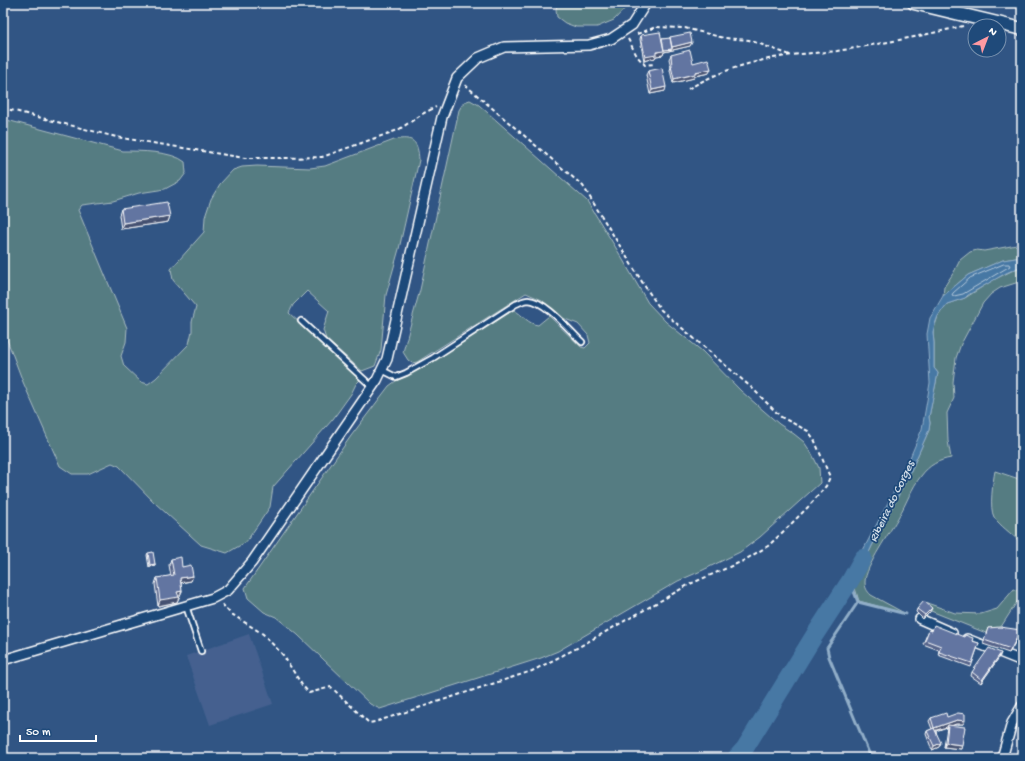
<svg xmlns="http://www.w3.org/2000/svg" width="1025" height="761" viewBox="0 0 1025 761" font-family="'Gochi Hand',sans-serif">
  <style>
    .built { fill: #44618f }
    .green { fill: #547b82; stroke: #aabdc0 }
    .water { fill: #4778a4; stroke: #91aec8 }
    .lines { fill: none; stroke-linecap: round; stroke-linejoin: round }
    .shore { stroke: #b5c9db; stroke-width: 1 }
    .stream { stroke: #91aec8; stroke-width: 3 }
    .river { stroke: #4778a4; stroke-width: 18 }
    .lane-casing { stroke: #fff; stroke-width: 8 }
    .street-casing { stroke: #fff; stroke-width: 12 }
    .secondary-casing { stroke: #fff; stroke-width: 15 }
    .path { stroke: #fff; stroke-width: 2; stroke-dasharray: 4 3; stroke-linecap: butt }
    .lane { stroke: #1f4a7a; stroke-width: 4.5 }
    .street { stroke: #1f4a7a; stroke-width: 9 }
    .secondary { stroke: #1f4a7a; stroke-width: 12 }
    .wall { fill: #54648a; stroke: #fff }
    .shaded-wall { fill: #455171; stroke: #fff }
    .building { fill: #6274a1; stroke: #fff }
    .labels { text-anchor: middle; stroke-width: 3.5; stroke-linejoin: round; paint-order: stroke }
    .water-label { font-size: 12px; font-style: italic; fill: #d1dde8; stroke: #1f4a7a }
  </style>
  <rect width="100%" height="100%" fill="#315584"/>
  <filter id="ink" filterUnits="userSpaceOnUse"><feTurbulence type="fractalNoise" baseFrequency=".025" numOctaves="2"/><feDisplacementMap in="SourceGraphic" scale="8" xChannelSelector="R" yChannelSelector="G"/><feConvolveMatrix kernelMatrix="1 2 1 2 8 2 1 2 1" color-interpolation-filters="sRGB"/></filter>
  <g filter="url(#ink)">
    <!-- built -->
    <path class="built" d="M249,634L273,704L210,725L186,656Z"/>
    <!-- green -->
    <path class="green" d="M558,3H630L614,20L597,27H576L565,23L557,17L556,9Z
      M470,100L479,105L587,201L616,248L648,303L666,322L702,351L741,391L779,424L794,434L804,442L812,454L819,468L820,483L760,537L740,552L701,571L678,581L558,651L541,658L380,709L370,704L298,635L276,617L264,612L248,598L245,588L351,436L389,386C403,375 420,369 435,360C461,343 486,324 514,310C523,315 528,324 538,325L549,316L581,347L585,348L590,343L588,335L578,324L560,317L542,300L526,293L417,362L412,363L408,360L403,352L420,290L459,110L464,102Z
      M3,119L123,151C140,151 172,151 185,162L186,173L180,181L165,189L139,193L113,201L82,205L78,210L127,328L126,342L121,356L124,366L141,382L148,384L156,378L189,344L192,331V322L196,307L173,280L171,269L204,232L205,217L211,199L220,184L233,170L242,167L257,166L310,168L325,166L394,140C413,136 418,141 419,160L399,249L386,295L381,350L375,366L362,371L326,339L323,330L329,311L307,291L293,305L289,313L361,379L356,384L351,394L333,419L273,487L270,507L246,542L227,553L201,545L155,503L119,466L112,463L88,474H72L60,466L23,382L3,329Z
      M1022,244V257L1003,260L968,275L943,296L944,287L954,272L960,260L970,252L977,250L984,251Z
      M1022,266V281L1000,288L991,294L983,303L961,344L956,358L953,382L954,398L947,413L948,441L951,458C939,460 929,465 921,476C912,487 906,504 899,516C891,531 865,567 865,582C865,588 867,591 871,595L906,614L859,601L854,585L872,546L909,475L929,430L930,423L929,417L938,373L934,368V343L933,332L938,316L943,309L947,304L965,298L993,280Z
      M995,471L1022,480V537L1019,541C1012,534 999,525 994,517C989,508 993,481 995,471Z
      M1014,589L1020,591L1022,594L999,630L987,632L986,633L931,611L923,604H930L955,613L981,614L997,609Z"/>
    <!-- water -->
    <path class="water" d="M1022,257V266L1006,273L968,295L965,298L947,304L938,316L935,324L933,332L934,343V368L938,373L929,417L930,423L929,430L909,475L872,546L854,585L849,577L904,472L922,429L930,383L927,334L930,318L943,296L968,275L1003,260Z"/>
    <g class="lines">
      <!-- shore -->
      <path class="shore" d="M1004,264H1009L1010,266L963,294L954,296L952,295L953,293L970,278Z"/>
      <!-- stream -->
      <path class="stream" d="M850,581L858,602
        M858,602L827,648L829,657L871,758
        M858,602L906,614"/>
      <!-- river -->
      <path class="river" d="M736,758L745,748L814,636L850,581L863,558"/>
      <!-- lane casing -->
      <g class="lane-casing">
        <path id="lane" d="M301,321L367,382L372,388
          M382,370L396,377L406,373L433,358L516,304C519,303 524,300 528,300C546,301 569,330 582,342
          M186,606L201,651"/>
      </g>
      <!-- street casing -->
      <g class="street-casing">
        <path id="street" d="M920,619L952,633
          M967,639L1022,661
          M3,660L213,598L228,590L252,562L377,380L387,359L442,117L457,78L478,58L504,47L589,45L611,39L632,25L646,3
          M1002,758L1012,723L1022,706"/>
      </g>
      <!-- secondary casing -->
      <g class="secondary-casing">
        <path id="secondary" d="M914,3L1022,29"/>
      </g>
      <!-- path -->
      <path class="path" d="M637,34L656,27L685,28L724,38L749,40L790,55
        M628,39L637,56L645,65L654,64
        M688,89C719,71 751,61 786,56C803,53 820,53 837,51C880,44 922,36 963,26
        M3,108L116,137L245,158H286L322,157L398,130L424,113L436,107
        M222,604L230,613L263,634L283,655L302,685L309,693L331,687L369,723L375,722L532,671L577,648L690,584L743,561L768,546L786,529L809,506L826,486L830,477L814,439L808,431L781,417L752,388L661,310L644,285L583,186L464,84"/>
      <!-- lane -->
      <use href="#lane" class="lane"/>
      <!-- street -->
      <use href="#street" class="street"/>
      <!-- secondary -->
      <use href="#secondary" class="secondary"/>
    </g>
    <!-- wall -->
    <path class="wall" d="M641,35L662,39H670V37L692,42L690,46L664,52L663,55L656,56L655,58L644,61L640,39Z
      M671,55L693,63L709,73L695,76L694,78L673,83L670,70L671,67L669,59Z
      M648,71L665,91L650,94L646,75Z
      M121,209L170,216L168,222L121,229L119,215Z
      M1022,536V543L1019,541Z
      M148,553L155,564V566L149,567L147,555Z
      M171,559L182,567L193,576L191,581L181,583L182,591L177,602L158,606L155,584L157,578L171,576L169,565Z
      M917,609L930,612L923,619L916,612Z
      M988,628L1021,630L1020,634L1009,653L983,644Z
      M929,630L979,643L971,667L938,655L939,650L923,644Z
      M1000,656L981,683L971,676L972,672Z
      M947,717L963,724H956L953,725L961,749L944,747L947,727L936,731L939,747L932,750L926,734L927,731L932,729L929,721L931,718Z"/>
    <!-- shaded-wall -->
    <path class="shaded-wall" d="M692,42L690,46L664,52L663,55L656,56L655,58L644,61L645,57L663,50L672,49V47Z
      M711,69L709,73L695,76L694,78L673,83L674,79L695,72Z
      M666,87L665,91L650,94L652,90Z
      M170,216L168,222L121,229L123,223Z
      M155,564V566L149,567L150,565Z
      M193,576L191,581L178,583L180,578Z
      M182,591L177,602L158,606L160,600L177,592Z
      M932,608L930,612L923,619L925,615Z
      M1021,630L1020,634L1009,653L1011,649Z
      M1001,653L1000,656L981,683L982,680Z
      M957,720L965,721L963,724H956L948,727V725L947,727L933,731L934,728Z
      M941,743L939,747L932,750L934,746Z
      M946,743L962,745L961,749L944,747Z"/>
    <!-- building -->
    <path class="building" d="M660,32L664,51L656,52V55L645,57L641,35Z
      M690,33L692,42L672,47L670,37Z
      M670,38L672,49L664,50L662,39Z
      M690,50L693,63L708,59L711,69L695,72V74L674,79L671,66H672L671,55Z
      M662,68L666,87L652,90L648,71Z
      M167,202L170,216L123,223L121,209Z
      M153,552L155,564L150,565L148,553Z
      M181,557L182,567L191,565L193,576L180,578L182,591L177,592L179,597L160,600L157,578L174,575L171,559Z
      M924,601L932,608L925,615L917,609Z
      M934,625L964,637L965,635L973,638L972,641L979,643L972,663L939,652L941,646L925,640L929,630L932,631Z
      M1000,627L1021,630L1011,649L984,640L988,628Z
      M989,648L1001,653L982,680L972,672Z
      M946,713L947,717L958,713L965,714V721L957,720L934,728L931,718Z
      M948,725L965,727L962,745L946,743Z
      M934,728L941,743L934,746L927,731Z
      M1022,749V758H1019Z"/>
  </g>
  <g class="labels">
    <!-- water labels -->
    <g class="water-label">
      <text transform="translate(891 501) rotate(-64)" y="4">Ribeira do Corges</text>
    </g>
  </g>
  <!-- margin -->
  <rect width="1025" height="761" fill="none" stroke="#1f4a7a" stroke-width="16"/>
  <rect x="8" y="8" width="1009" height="745" fill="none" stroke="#fff" stroke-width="1.5" filter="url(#ink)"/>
  <!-- north arrow -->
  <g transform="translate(987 38) rotate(42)"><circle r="19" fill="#1f4a7a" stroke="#7992af"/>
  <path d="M0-3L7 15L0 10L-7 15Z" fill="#ff9aa2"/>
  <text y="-6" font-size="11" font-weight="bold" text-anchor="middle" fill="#ffffff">N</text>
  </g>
  <!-- scale -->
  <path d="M20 735v6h76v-6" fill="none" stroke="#ffffff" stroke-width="2"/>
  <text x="26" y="735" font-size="12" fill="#ffffff" stroke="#1f4a7a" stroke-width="3" paint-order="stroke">50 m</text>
</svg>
